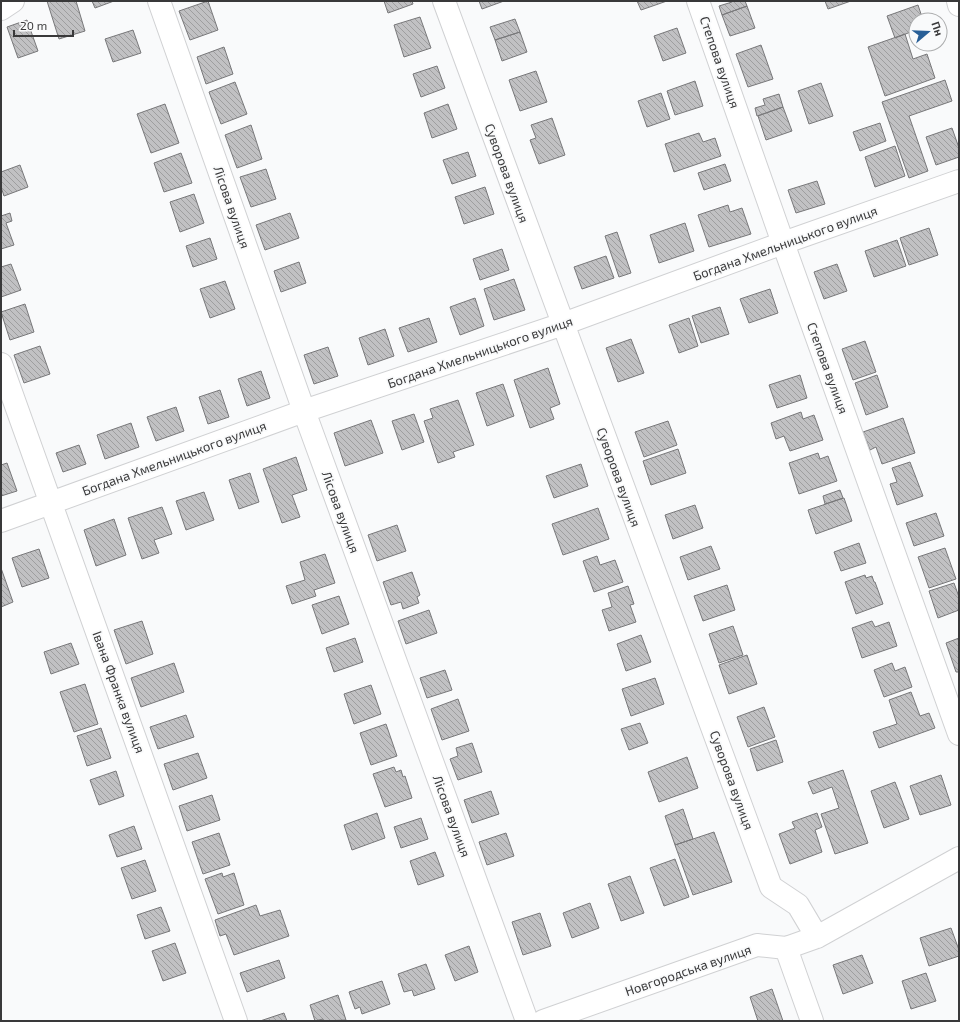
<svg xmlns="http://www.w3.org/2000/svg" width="960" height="1022" viewBox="0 0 960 1022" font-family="'Exo 2',sans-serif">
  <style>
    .building { fill: url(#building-back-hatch); stroke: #78787a }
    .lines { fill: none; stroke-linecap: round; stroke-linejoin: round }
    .street-casing { stroke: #d0d1d3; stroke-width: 24 }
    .secondary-casing { stroke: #d0d1d3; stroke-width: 24 }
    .street { stroke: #fff; stroke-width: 22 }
    .secondary { stroke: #fff; stroke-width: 22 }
    .labels { text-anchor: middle; stroke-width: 3.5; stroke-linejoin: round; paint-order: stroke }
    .street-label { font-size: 13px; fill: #39393a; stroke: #f9fafb }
  </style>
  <defs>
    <pattern id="building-back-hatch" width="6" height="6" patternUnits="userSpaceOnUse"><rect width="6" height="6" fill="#c1c1c3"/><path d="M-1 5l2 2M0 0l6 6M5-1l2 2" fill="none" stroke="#9e9e9f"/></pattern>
  </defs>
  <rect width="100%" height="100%" fill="#f9fafb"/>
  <!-- building -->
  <path class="building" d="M47,1H76L85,31L59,39Z
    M92,1H114L95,8Z
    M208,1L218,30L190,40L179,11Z
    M384,1H412L413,4L388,13Z
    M479,1H504L482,9Z
    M637,1H667L641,10Z
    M732,1H745L747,6L722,15L719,6L732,2Z
    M825,1H851L828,9Z
    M918,5L923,20H916V30L895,38L887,16Z
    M747,6L755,28L730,36L722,15Z
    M420,17L431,48L404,57L394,25Z
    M515,19L520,32L495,40L490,27Z
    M27,20L38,51L18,58L7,27Z
    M677,28L686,53L663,61L654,36Z
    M133,30L141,53L113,62L105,39Z
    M520,32L527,52L502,61L495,40Z
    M905,34L913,59L927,54L935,78L885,96L868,47Z
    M761,45L773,79L748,87L736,54Z
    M224,47L233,74L206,84L197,57Z
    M437,66L445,88L421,97L413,74Z
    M536,71L547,102L520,111L509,80Z
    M945,80L952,101L909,116L928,171L909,178L882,102Z
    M695,81L703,106L675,115L667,91Z
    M235,82L247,114L221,124L209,92Z
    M821,83L833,116L809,124L798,91Z
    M661,93L670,119L647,127L638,101Z
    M779,94L783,107L757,116L755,108L765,105L763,99Z
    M165,104L179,143L151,153L137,114Z
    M448,104L457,129L432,138L424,113Z
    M783,107L792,131L766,140L758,116Z
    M552,118L565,155L539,164L530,140L536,138L531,125Z
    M880,123L886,141L860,151L853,132Z
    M251,125L262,159L237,168L225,135Z
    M952,128L959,148V157L936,165L926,137Z
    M699,133L703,142L715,138L721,156L674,172L665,144Z
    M895,146L905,176L875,187L865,157Z
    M468,152L476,176L452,184L443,160Z
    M181,153L192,183L164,192L154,163Z
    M725,164L731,181L704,190L698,173Z
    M20,165L28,187L4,196L1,187V172Z
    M266,169L276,199L251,207L240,177Z
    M817,181L825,204L796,213L788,190Z
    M485,187L494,214L464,224L455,197Z
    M194,194L204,223L180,232L170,202Z
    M728,205L730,212L742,208L751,234L709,247L698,215Z
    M10,213L12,221L6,223L14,245L1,249V216Z
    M290,213L299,238L265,250L256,225Z
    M685,223L694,251L659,263L650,235Z
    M929,228L938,255L909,265L900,238Z
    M617,232L631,273L619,277L605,236Z
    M210,238L217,259L193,267L186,246Z
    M897,240L906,266L874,277L865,251Z
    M502,249L509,270L480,280L473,259Z
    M606,256L614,278L582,289L574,267Z
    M299,262L306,283L281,292L274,271Z
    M11,264L21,290L1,297V267Z
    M837,264L847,291L824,299L814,272Z
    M514,279L525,310L494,320L484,289Z
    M225,281L235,309L210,318L200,289Z
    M770,289L778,313L749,323L740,299Z
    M475,298L484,326L460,335L450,307Z
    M25,304L34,332L10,340L1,312Z
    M720,307L729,334L701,343L692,316Z
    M429,318L437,342L408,352L399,328Z
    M689,318L698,346L679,353L669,325Z
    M385,329L394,356L368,365L359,338Z
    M631,339L644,373L618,382L606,348Z
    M865,341L876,372L853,380L842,349Z
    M40,346L50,374L24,383L14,355Z
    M328,347L338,376L314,384L304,355Z
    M548,368L560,404L550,408L554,419L530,428L514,380Z
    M261,371L270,398L247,406L238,379Z
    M800,375L807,398L777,408L769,385Z
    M877,375L888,407L866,415L855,383Z
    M503,384L514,416L487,426L476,393Z
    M220,390L229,417L208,424L199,397Z
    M458,400L474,445L453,452L455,457L438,463L424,421L433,418L430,409Z
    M176,407L184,431L156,441L147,417Z
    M801,412L803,419L814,415L823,440L790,451L784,436L776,439L771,423Z
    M414,414L424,442L402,450L392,421Z
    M903,418L915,453L882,464L876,447L870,450L863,432Z
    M371,420L383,453L345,466L334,433Z
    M668,421L677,445L644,457L635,432Z
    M131,423L139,447L105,459L97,435Z
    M79,445L86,464L63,472L56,453Z
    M678,449L686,473L651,485L643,461Z
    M818,453L820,459L828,456L837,481L799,494L789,463Z
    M296,457L307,490L292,495L300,517L282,523L263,469Z
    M910,462L923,496L897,505L890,484L897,482L892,468Z
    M7,463L17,491L1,496V465Z
    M581,464L588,486L554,498L546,476Z
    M250,473L259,502L239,509L229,480Z
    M840,490L843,498L825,504L823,496Z
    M204,492L214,520L186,530L176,501Z
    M844,498L852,521L816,534L808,510Z
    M695,505L703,528L673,539L665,515Z
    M162,507L172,534L154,540L159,553L142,559L128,518Z
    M598,508L609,539L563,555L552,524Z
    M936,513L944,536L914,546L906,523Z
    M114,519L126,555L96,566L84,530Z
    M397,525L406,551L377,561L368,535Z
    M859,543L866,563L841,571L834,552Z
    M711,546L720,569L688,580L680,557Z
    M945,548L956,579L929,588L918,557Z
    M39,549L49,578L22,587L12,558Z
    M325,554L335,583L314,590L316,596L292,604L286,586L305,580L300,562Z
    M597,556L600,565L615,560L623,582L594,592L583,561Z
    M1,568L13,602L1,607Z
    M412,572L420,595L417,597L419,603L403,609L401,602L391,605L383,582Z
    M865,575L866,578L872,576L874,582H875L883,604L856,614L845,582Z
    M954,583L959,597V610L938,618L929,591Z
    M727,585L735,610L703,621L694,596Z
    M628,586L634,604L630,605L636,622L609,631L602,610L612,607L608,593Z
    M339,596L349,624L322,634L312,605Z
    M429,610L437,633L406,644L398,621Z
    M142,621L153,654L126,664L114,630Z
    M872,621L875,627L889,622L897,646L862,658L852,628Z
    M733,626L743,655L719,663L709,634Z
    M641,635L651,662L626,671L617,644Z
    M355,638L363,662L334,672L326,648Z
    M959,638V672H956L946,643Z
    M71,643L79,664L51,674L44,652Z
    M747,655L757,684L729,694L719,665Z
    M174,663L184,692L141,707L131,678Z
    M892,663L895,671L905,667L912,687L884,697L874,670Z
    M445,670L452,690L427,698L420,678Z
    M655,678L664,704L631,716L622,689Z
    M85,684L98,724L74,732L60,692Z
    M371,685L381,714L354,724L344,694Z
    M911,692L920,716L929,713L935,728L879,748L873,732L897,724L889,700Z
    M458,699L469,731L442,740L431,709Z
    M764,707L775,737L748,747L737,717Z
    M186,715L194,737L158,749L150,727Z
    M640,723L648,743L629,750L621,729Z
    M386,724L397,756L371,765L360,733Z
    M101,728L111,758L87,766L77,736Z
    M776,740L783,762L757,771L750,749Z
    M472,743L482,772L458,780L450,759L458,756L456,748Z
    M198,753L207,778L173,790L164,764Z
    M687,757L698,788L659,802L648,772Z
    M394,767L396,772L401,770L403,777L405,776L412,798L385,807L373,774Z
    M843,770L868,843L835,854L821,814L839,808L832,787L813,794L808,782Z
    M116,771L124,796L99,805L90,780Z
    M941,775L951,805L920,815L910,786Z
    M895,782L909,819L884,828L871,791Z
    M491,791L499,814L472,823L464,800Z
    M212,795L220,820L187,831L179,806Z
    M683,809L693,839L675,845L665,816Z
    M377,813L385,838L352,850L344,825Z
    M817,813L822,827L815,830L822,852L790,864L779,834L795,828L792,822Z
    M421,818L428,839L401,848L394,827Z
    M134,826L142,849L117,857L109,835Z
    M714,832L732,882L693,895L675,845Z
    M219,833L230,865L203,874L192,842Z
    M506,833L514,856L487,865L479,842Z
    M435,852L444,876L418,885L410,861Z
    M675,859L689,897L664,906L650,868Z
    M145,860L156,891L132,899L121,868Z
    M222,873L223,877L234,873L244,905L218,914L205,879Z
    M630,876L644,913L621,921L608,884Z
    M590,903L599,928L572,938L563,913Z
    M256,905L260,916L280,910L289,936L234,955L226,934L220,936L215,920Z
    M161,907L170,931L145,939L137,915Z
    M540,913L551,946L523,955L512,922Z
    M951,928L959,950V956L929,966L920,938Z
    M175,943L186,973L163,981L152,951Z
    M469,946L478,972L455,981L445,955Z
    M862,955L873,983L843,994L833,965Z
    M279,960L285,978L247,992L240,973Z
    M426,964L435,989L414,996L412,990L404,992L398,974Z
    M926,973L936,1001L911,1009L902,981Z
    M382,981L390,1004L362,1014L360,1007L355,1009L349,992Z
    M772,989L783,1021H758L750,997Z
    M338,995L346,1020L323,1021V1019L315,1021L310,1005Z
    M284,1013L287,1021H260Z"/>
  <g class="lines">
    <!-- street casing -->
    <g class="street-casing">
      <path id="street" d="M159,1L304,411L527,1021
        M444,1L771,887L798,905L817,937
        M698,1L783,243L959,734
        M1,9L13,1
        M1,364L236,1021
        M1,521L304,411L563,324L783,243L959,181
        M786,948L812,1021
        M543,1021L757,945L786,948L817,937L959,858"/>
    </g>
    <!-- secondary casing -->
    <g class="secondary-casing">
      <path id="secondary" d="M958,1L959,5"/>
    </g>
    <!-- street -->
    <use href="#street" class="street"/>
    <!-- secondary -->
    <use href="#secondary" class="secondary"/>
  </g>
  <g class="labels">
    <!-- street labels -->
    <g class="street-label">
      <text transform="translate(720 62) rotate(71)" y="5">Степова вулиця</text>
      <text transform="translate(507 173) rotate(70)" y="5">Суворова вулиця</text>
      <text transform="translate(232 207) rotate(71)" y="5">Лісова вулиця</text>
      <text transform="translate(785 243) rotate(-20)" y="5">Богдана Хмельницького вулиця</text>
      <text transform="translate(480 352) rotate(-19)" y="5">Богдана Хмельницького вулиця</text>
      <text transform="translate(828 368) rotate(70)" y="5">Степова вулиця</text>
      <text transform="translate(174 458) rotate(-20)" y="5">Богдана Хмельницького вулиця</text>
      <text transform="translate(619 477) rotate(70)" y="5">Суворова вулиця</text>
      <text transform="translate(341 512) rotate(70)" y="5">Лісова вулиця</text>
      <text transform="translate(119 692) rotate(70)" y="5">Івана Франка вулиця</text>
      <text transform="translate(732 780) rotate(70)" y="5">Суворова вулиця</text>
      <text transform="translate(452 816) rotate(70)" y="5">Лісова вулиця</text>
      <text transform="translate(688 970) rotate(-19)" y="5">Новгородська вулиця</text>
    </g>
  </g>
  <!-- border -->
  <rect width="960" height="1022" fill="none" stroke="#39393a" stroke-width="4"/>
  <!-- north arrow -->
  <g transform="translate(928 32) rotate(71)"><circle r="19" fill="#f9fafb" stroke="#acadae"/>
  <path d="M0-3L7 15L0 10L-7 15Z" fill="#285f97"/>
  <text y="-6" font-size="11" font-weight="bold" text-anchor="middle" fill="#39393a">Пн</text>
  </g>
  <!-- scale -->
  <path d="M14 30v6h59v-6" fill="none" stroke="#39393a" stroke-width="2"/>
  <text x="20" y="30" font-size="12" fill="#39393a" stroke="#f9fafb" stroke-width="3" paint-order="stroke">20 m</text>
</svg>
